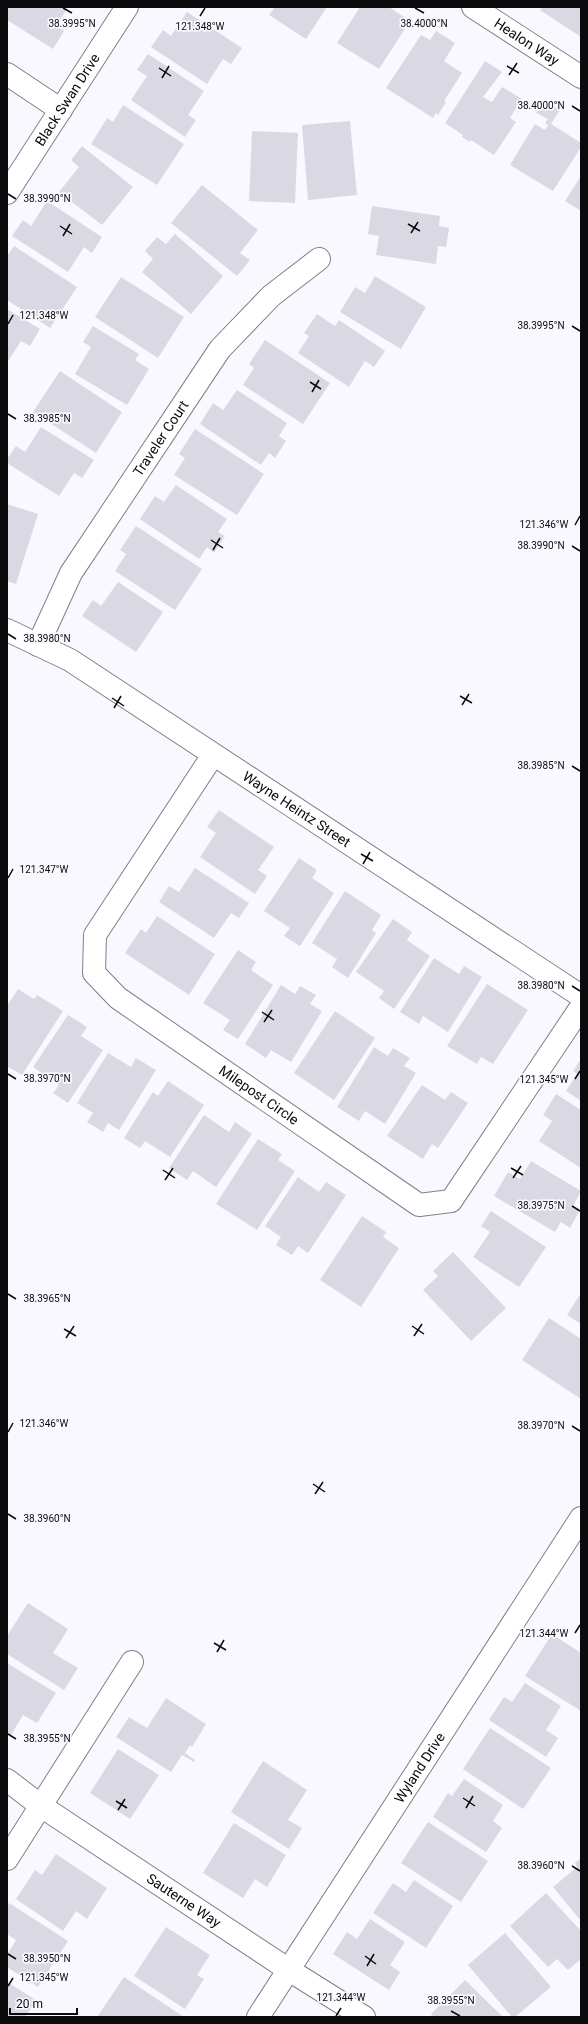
<svg xmlns="http://www.w3.org/2000/svg" width="588" height="2024" viewBox="0 0 588 2024" font-family="Roboto,sans-serif">
  <style>
    .building { fill: #dad8e2 }
    .lines { fill: none; stroke-linecap: round; stroke-linejoin: round }
    .minor-casing { stroke: #817f88; stroke-width: 24 }
    .minor { stroke: #fff; stroke-width: 22 }
    .ticks { fill: none; stroke: #0b0b0e; stroke-width: 1.5 }
    .labels { text-anchor: middle; stroke-width: 3.5; stroke-linejoin: round; paint-order: stroke }
    .street-label { font-size: 14px; fill: #0b0b0e; stroke: #f9f8fe }
    .ticks-label { font-size: 10px; text-anchor: middle; fill: #0b0b0e; stroke: #f9f8fe; stroke-width: 3.5; stroke-linejoin: round; paint-order: stroke }
  </style>
  <rect width="100%" height="100%" fill="#f9f8fe"/>
  <!-- building -->
  <path class="building" d="M7,7H68L56,26L64,31L53,49L7,20Z
    M275,7H327L306,39L269,15Z
    M360,7H389L410,21L379,69L337,43Z
    M542,7H581V37L540,10Z
    M187,12L242,48L231,64L223,59L207,84L151,47L163,30L171,36Z
    M436,31L455,43L444,61L462,73L444,101L446,102L438,115L436,113L433,118L386,88L421,35L430,40Z
    M148,54L204,91L188,115L196,120L185,137L131,100L147,76L137,70Z
    M485,61L502,72L483,97L492,102L502,87L522,99L510,118L516,122L494,155L471,140L470,142L462,137L463,135L445,123Z
    M544,100L560,110L551,124L581,143V147L553,191L510,165L535,124L545,130L548,125L545,123L548,119L536,113Z
    M123,105L184,144L157,185L91,144L107,118L113,122Z
    M350,121L357,195L308,200L302,125Z
    M252,131L298,133L295,203L249,201Z
    M82,146L133,187L102,225L59,192L79,167L71,160Z
    M581,176V211L565,201Z
    M202,185L258,230L240,253L250,260L237,276L171,223Z
    M47,201L102,237L92,253L84,247L68,272L12,236L23,220L31,226Z
    M372,206L440,216L439,226L449,228L446,247L438,246L436,264L376,255L379,236L368,234Z
    M175,234L223,276L191,314L142,272L153,259L145,251L157,237L166,244Z
    M14,246L77,287L50,328L7,300V256Z
    M375,276L426,307L401,349L340,312L355,287L365,293Z
    M121,277L184,317L158,358L95,317Z
    M7,309L40,329L30,346L21,341L7,363Z
    M317,314L335,326L339,320L385,351L374,367L365,361L349,387L298,353L309,336L304,333Z
    M93,326L139,354L135,360L149,369L127,405L75,374L91,347L83,342Z
    M265,340L330,383L303,424L243,385L254,368L249,364Z
    M60,371L122,412L96,453L33,412Z
    M237,390L287,423L279,436L286,441L275,458L269,453L261,465L200,424L213,403L223,410Z
    M41,427L94,460L82,478L74,473L59,496L7,463V459L16,446L25,452Z
    M195,429L264,474L237,515L174,475L185,458L179,454Z
    M176,485L227,519L218,532L225,536L214,553L207,547L199,559L140,519L155,496L164,502Z
    M7,504L38,514L16,584L7,581Z
    M136,526L202,569L175,610L115,571L126,554L120,550Z
    M118,582L163,612L136,652L82,616L93,600L101,606Z
    M219,810L274,847L258,870L267,876L255,894L200,857L216,833L207,827Z
    M299,858L317,870L312,878L334,893L300,946L284,936L290,928L264,911Z
    M195,868L249,903L239,918L231,913L214,938L159,902L169,886L179,892Z
    M345,891L381,915L372,930L376,933L348,978L332,967L337,959L312,943Z
    M157,916L215,954L189,995L125,953L141,929L146,933Z
    M393,919L412,932L407,940L430,956L394,1009L379,998L384,991L356,972Z
    M238,950L256,962L251,970L273,985L238,1039L223,1030L230,1020L203,1003Z
    M434,958L459,974L464,966L482,977L448,1032L423,1016L419,1024L400,1012Z
    M487,984L528,1010L493,1064L481,1057L477,1064L447,1046Z
    M281,985L295,994L300,986L316,995L310,1004L322,1011L291,1062L271,1050L266,1058L245,1044Z
    M18,989L34,999L37,995L63,1011L22,1075L7,1066V1006Z
    M335,1011L375,1038L334,1100L294,1073Z
    M68,1015L87,1027L81,1036L103,1050L68,1103L53,1093L59,1085L33,1067Z
    M374,1047L388,1056L393,1048L410,1058L404,1066L416,1073L385,1124L365,1111L359,1121L337,1107Z
    M108,1053L131,1067L136,1058L156,1070L119,1130L108,1123L103,1132L87,1122L93,1113L77,1103Z
    M581,1059V1101L566,1091L577,1074L573,1071Z
    M168,1081L204,1105L170,1157L145,1141L140,1148L124,1138L153,1092L158,1096Z
    M422,1085L445,1100L451,1092L468,1103L438,1148L432,1144L423,1159L387,1136Z
    M556,1094L581,1110V1168L539,1141L552,1121L543,1115Z
    M204,1115L229,1132L235,1122L252,1134L216,1187L193,1171L187,1180L169,1168Z
    M258,1139L282,1154L278,1160L295,1171L257,1230L216,1204Z
    M531,1161L581,1191L573,1206L580,1210L570,1228L561,1222L555,1232L494,1196L508,1172L520,1179Z
    M298,1177L319,1192L326,1182L346,1195L308,1253L298,1246L292,1255L276,1245L281,1237L265,1226Z
    M491,1211L546,1247L519,1287L473,1257L490,1232L481,1226Z
    M362,1216L386,1232L383,1237L399,1248L361,1307L320,1280Z
    M453,1252L506,1308L471,1341L423,1290L438,1276L433,1271Z
    M581,1293V1324L567,1315Z
    M549,1318L581,1339V1399L522,1360Z
    M28,1603L68,1629L53,1653L78,1668L64,1690L7,1654V1636Z
    M552,1634L581,1653V1711L525,1676Z
    M7,1663L56,1693L37,1723L23,1715L11,1735L7,1733Z
    M525,1683L561,1706L546,1730L558,1738L546,1757L489,1720L504,1697L512,1702Z
    M166,1698L206,1724L192,1747L190,1745L185,1753L195,1760L194,1762L182,1755L171,1772L116,1737L129,1717L147,1728Z
    M490,1728L551,1768L523,1809L463,1769Z
    M118,1749L159,1775L130,1819L90,1793Z
    M263,1761L307,1790L288,1820L302,1828L289,1849L231,1812Z
    M464,1779L503,1805L493,1821L502,1828L486,1852L433,1817L448,1793L452,1796Z
    M428,1822L488,1861L461,1902L401,1863Z
    M234,1823L286,1855L267,1887L255,1879L243,1898L203,1873Z
    M56,1854L107,1888L87,1919L76,1911L63,1931L16,1899L35,1870L42,1875Z
    M581,1858V1921L553,1887L577,1867L575,1863Z
    M414,1880L453,1906L426,1948L373,1913L393,1883L406,1892Z
    M546,1893L581,1931V1959L568,1970L557,1959L548,1967L510,1926Z
    M9,1903L68,1941L38,1987L7,1967V1955L16,1940L7,1934V1907Z
    M370,1919L405,1942L390,1965L400,1972L389,1990L333,1954L347,1932L357,1939Z
    M166,1927L210,1955L197,1975L204,1979L185,2009L134,1976Z
    M505,1933L551,1987L515,2017H512L468,1965Z
    M124,1977L184,2017H97Z
    M465,1980L503,2017H433L431,2014Z
    M7,1982L36,2000L25,2017H7Z"/>
  <g class="lines">
    <!-- minor casing -->
    <g class="minor-casing">
      <g id="minor">
        <path id="s1" d="M473,7L581,77"/>
        <path d="M7,74L61,110"/>
        <path id="s2" d="M7,193L127,7"/>
        <path id="s3" d="M7,630L70,660L581,996"/>
        <path id="s4" d="M38,645L71,573L220,349L271,296L319,259"/>
        <path id="s5" d="M213,755L95,935L94,973L118,998L419,1205L451,1201L581,1007"/>
        <path id="s6" d="M7,1780L41,1806L289,1970L364,2017"/>
        <path d="M7,1859L132,1662"/>
        <path id="s7" d="M258,2017L581,1518"/>
      </g>
    </g>
    <!-- minor -->
    <use href="#minor" class="minor"/>
  </g>
  <!-- ticks -->
  <path class="ticks" d="M63,8L72,13M415,8L424,13M200,16L205,8M507,66L519,73M159,68L171,76M509,75L517,63M162,78L169,66M572,106L580,111M8,194L16,199M408,224L420,231M60,226L72,234M411,233L418,222M63,236L70,224M8,324L13,315M572,326L580,331M310,382L321,389M312,392L319,380M8,414L16,419M575,525L580,516M211,540L223,548M572,546L580,551M213,550L220,538M8,634L16,639M460,696L472,703M112,698L124,706M462,705L469,694M114,708L121,696M572,766L580,771M361,854L373,861M363,864L370,852M8,878L13,869M572,986L580,991M262,1012L274,1020M264,1022L272,1010M8,1074L16,1079M575,1079L580,1071M511,1168L523,1175M163,1170L175,1178M513,1178L521,1166M165,1180L173,1168M572,1206L580,1211M8,1294L16,1299M412,1326L424,1334M64,1329L76,1336M414,1336L422,1324M66,1338L74,1326M572,1426L580,1431M8,1432L13,1423M313,1484L325,1492M315,1494L323,1482M8,1514L16,1519M575,1633L580,1625M214,1643L226,1650M217,1652L224,1640M8,1734L16,1739M463,1798L475,1806M116,1801L127,1808M466,1808L473,1796M118,1810L125,1799M572,1866L580,1871M8,1954L16,1959M365,1956L376,1964M367,1966L374,1954M8,1986L13,1978M451,2011L460,2016M336,2016L341,2008"/>
  <g class="labels">
    <!-- street labels -->
    <g class="street-label">
      <text dy="5" stroke="none"><textPath href="#s1" startOffset="64">Healon Way</textPath></text>
      <text dy="5" stroke="none"><textPath href="#s2" startOffset="111">Black Swan Drive</textPath></text>
      <text dy="5" stroke="none"><textPath href="#s4" startOffset="241">Traveler Court</textPath></text>
      <text dy="5" stroke="none"><textPath href="#s3" startOffset="341">Wayne Heintz Street</textPath></text>
      <text dy="5" stroke="none"><textPath href="#s5" startOffset="459">Milepost Circle</textPath></text>
      <text dy="5" stroke="none"><textPath href="#s7" startOffset="297">Wyland Drive</textPath></text>
      <text dy="5" stroke="none"><textPath href="#s6" startOffset="214">Sauterne Way</textPath></text>
    </g>
  </g>
  <g class="ticks-label">
    <text x="72" y="27">38.3995°N</text>
    <text x="424" y="27">38.4000°N</text>
    <text x="200" y="30">121.348°W</text>
    <text x="541" y="109">38.4000°N</text>
    <text x="47" y="202">38.3990°N</text>
    <text x="44" y="319">121.348°W</text>
    <text x="541" y="329">38.3995°N</text>
    <text x="47" y="422">38.3985°N</text>
    <text x="544" y="528">121.346°W</text>
    <text x="541" y="549">38.3990°N</text>
    <text x="47" y="642">38.3980°N</text>
    <text x="541" y="769">38.3985°N</text>
    <text x="44" y="873">121.347°W</text>
    <text x="541" y="989">38.3980°N</text>
    <text x="47" y="1082">38.3970°N</text>
    <text x="544" y="1083">121.345°W</text>
    <text x="541" y="1209">38.3975°N</text>
    <text x="47" y="1302">38.3965°N</text>
    <text x="44" y="1427">121.346°W</text>
    <text x="541" y="1429">38.3970°N</text>
    <text x="47" y="1522">38.3960°N</text>
    <text x="544" y="1637">121.344°W</text>
    <text x="47" y="1742">38.3955°N</text>
    <text x="541" y="1869">38.3960°N</text>
    <text x="47" y="1962">38.3950°N</text>
    <text x="44" y="1981">121.345°W</text>
    <text x="341" y="2001">121.344°W</text>
    <text x="451" y="2004">38.3955°N</text>
  </g>
  <!-- border -->
  <rect width="588" height="2024" fill="none" stroke="#0b0b0e" stroke-width="16"/>
  <!-- scale -->
  <path d="M10 2008v6h67v-6" fill="none" stroke="#0b0b0e" stroke-width="2"/>
  <text x="16" y="2008" font-size="12" fill="#0b0b0e" stroke="#f9f8fe" stroke-width="3" paint-order="stroke">20 m</text>
</svg>
